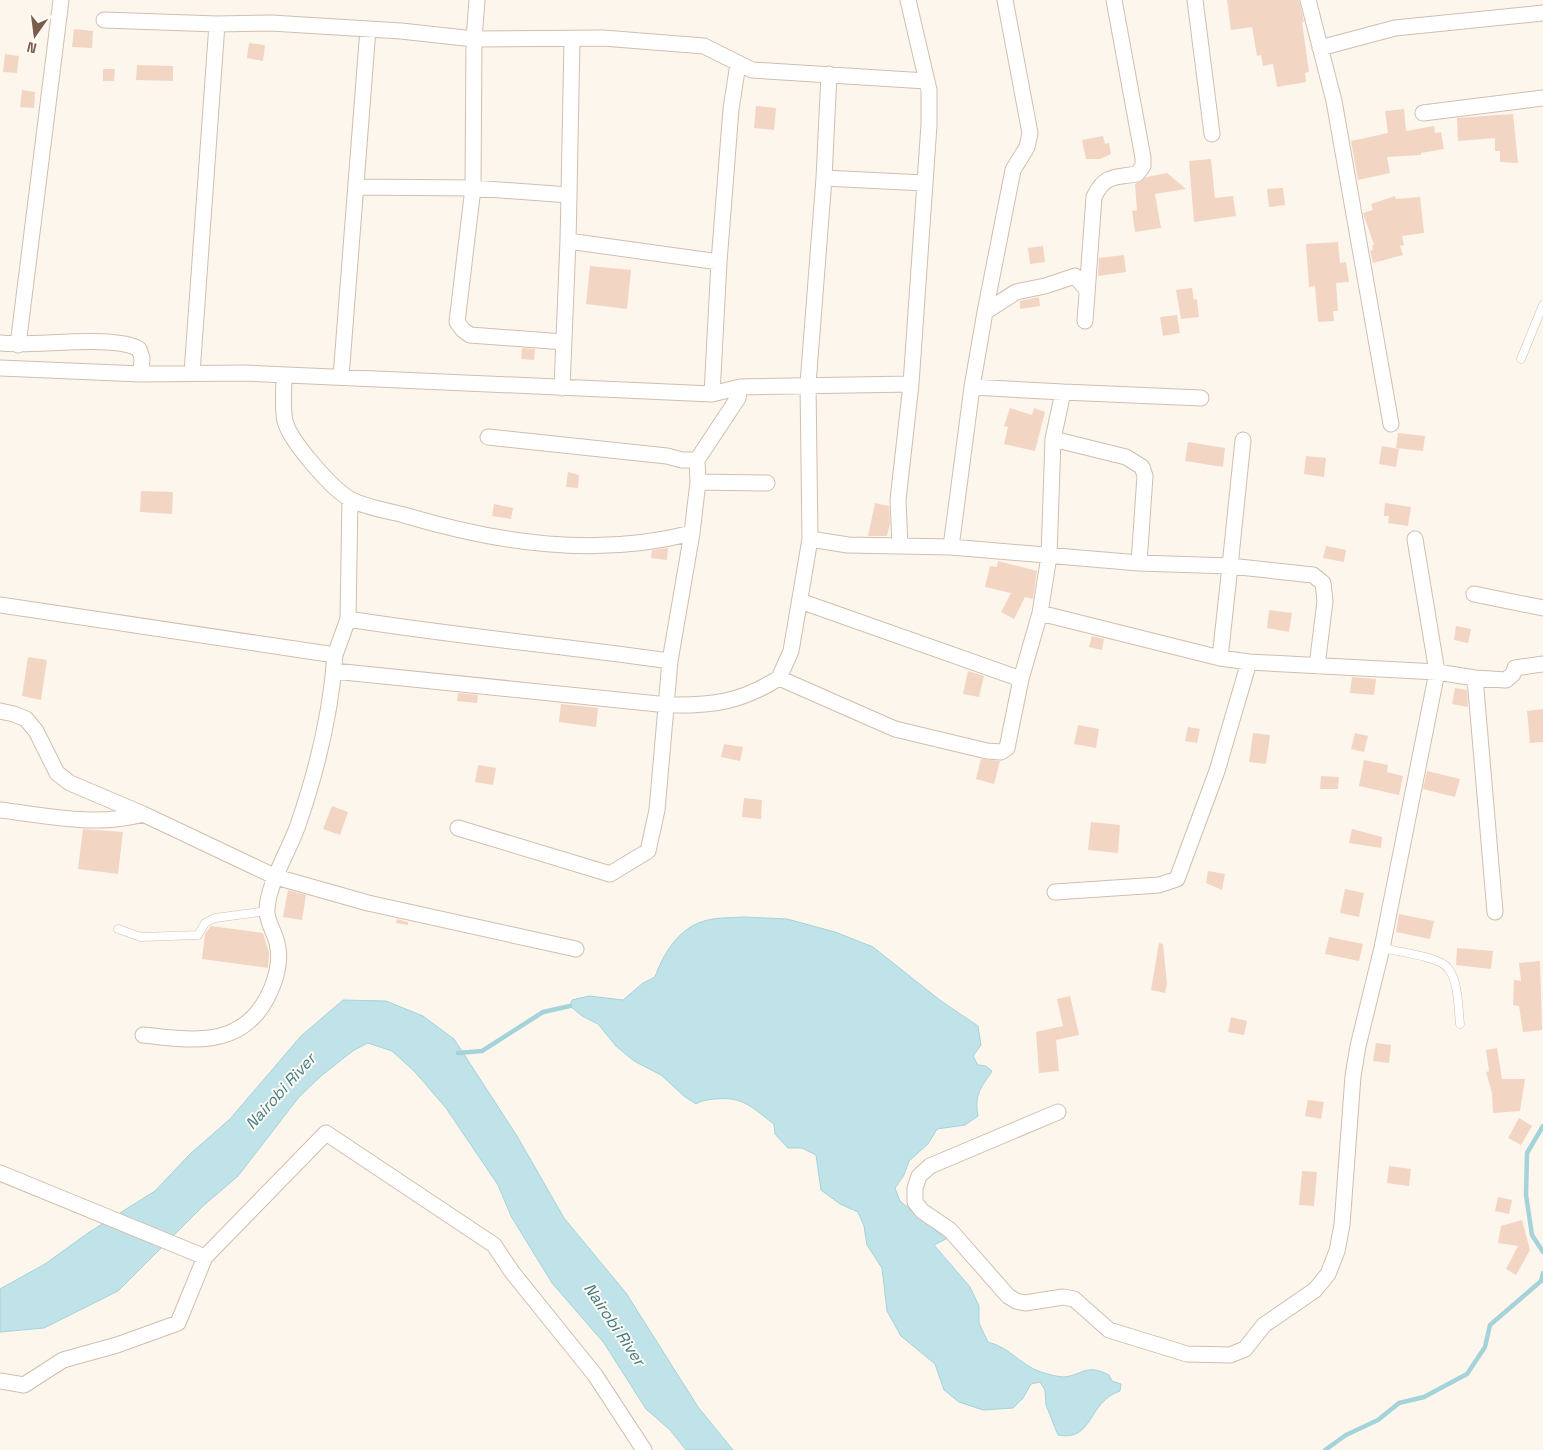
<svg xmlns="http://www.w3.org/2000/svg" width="1543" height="1450" viewBox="0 0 1543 1450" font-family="'Space Grotesk',sans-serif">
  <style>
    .water { fill: #bfe3e8; stroke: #a5d3da }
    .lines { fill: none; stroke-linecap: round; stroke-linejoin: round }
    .stream { stroke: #a5d3da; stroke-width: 4.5 }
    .building { fill: #f3d5c3 }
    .lane-casing { stroke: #d1beb0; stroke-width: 9 }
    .street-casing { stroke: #d1beb0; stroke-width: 17 }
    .lane { stroke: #fff; stroke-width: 8 }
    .street { stroke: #fff; stroke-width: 15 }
    .labels { text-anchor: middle; stroke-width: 4; stroke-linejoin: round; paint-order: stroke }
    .water-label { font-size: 16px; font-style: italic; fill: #437c86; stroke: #fffaf3 }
  </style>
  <rect width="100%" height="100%" fill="#fdf6ec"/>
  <!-- water -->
  <path class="water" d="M744,917L787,919L835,932L873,947L941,1001L978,1026L981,1045L973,1056L978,1065L986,1066L992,1071C981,1088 974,1094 978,1116L965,1125L937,1129L928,1144L909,1161L904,1175L895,1188L900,1201L946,1239L934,1245L970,1287L979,1306V1323L988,1342C1011,1348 1020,1365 1041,1372C1047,1374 1058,1377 1064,1377C1083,1375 1086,1363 1109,1375L1112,1381L1121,1384L1120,1391C1087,1402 1094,1442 1058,1435L1046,1405L1045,1390L1040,1382L1031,1384L1023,1398L1013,1408L983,1410L959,1402L944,1390L935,1364L901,1336L887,1311L882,1268L867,1245L864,1226L858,1212L840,1204L821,1190L816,1155L802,1148H788L775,1134L774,1124C752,1108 744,1096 715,1099C708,1100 702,1100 696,1104L684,1096L661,1075L634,1061L616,1046L598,1024L582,1016L570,1006L572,1000L589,996L623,1000L643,983L655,977C663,954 678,930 701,922C714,917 731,918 744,917Z
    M343,1000L386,1001L423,1016L454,1039L517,1136L564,1218L626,1293L698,1407L733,1450H686L670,1430L646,1409L604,1343L552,1283L511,1216L498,1185L446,1108L415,1072L392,1051L368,1043L354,1050L321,1076L299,1097L238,1176L202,1207L118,1291L44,1328L0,1332V1289L45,1264L88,1233L155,1191L190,1154L230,1119L301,1036Z"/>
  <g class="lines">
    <!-- stream -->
    <path class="stream" d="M458,1053L482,1051L543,1012L570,1006
      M1543,1126L1527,1153L1526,1195L1532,1235L1543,1252
      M1325,1450L1346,1435L1378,1420L1399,1403L1424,1397L1467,1374L1485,1347L1490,1325L1541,1281L1543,1273"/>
  </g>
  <!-- building -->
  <path class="building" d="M1227,0H1299L1304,22H1302L1309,72L1305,73L1306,82L1277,87L1273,64L1263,66L1261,55L1257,56L1252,27L1231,30Z
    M74,29L93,31L92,48L72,47Z
    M249,43L265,45L263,61L247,58Z
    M5,54L19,56L17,73L3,72Z
    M137,65L173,66V81L136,80Z
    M103,69H115L114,81H103Z
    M22,90L35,92L34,108L20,107Z
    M756,106L776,108L774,130L754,128Z
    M1404,109L1406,131L1434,126L1435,133L1441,132L1444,149L1421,153V155L1387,157L1390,173L1358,180L1351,141L1388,133L1385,111Z
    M1513,114L1518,163L1500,162V151H1495V138L1458,141L1457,118Z
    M1103,136L1105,144L1109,143L1111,154L1100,159H1086L1082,140Z
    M1211,159L1215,198L1233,196L1236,216L1194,222L1189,161Z
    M1167,173L1186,189L1155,194L1161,228L1135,232L1132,211L1137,210L1135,184L1147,177Z
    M1283,188L1285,205L1269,207L1267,189Z
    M1395,196L1396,199L1420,197L1424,233L1402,236L1404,245L1400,246L1403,255L1373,263L1370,251L1373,250L1372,245H1374L1363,213L1373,210L1371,204Z
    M1338,242L1340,263L1346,262L1349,282L1336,283L1338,311H1333L1334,321L1318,322L1315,286L1309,287L1306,244Z
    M1043,246L1045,262L1030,264L1028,248Z
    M1124,255L1126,272L1098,276L1099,258Z
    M590,266L631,270L627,309L586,304Z
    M1192,288L1194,300L1197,299L1199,317L1181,319L1176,290Z
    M1039,297L1040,306L1020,309V301Z
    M1177,315L1180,333L1163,336L1160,317Z
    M522,348L535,349L534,360L521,359Z
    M1010,408L1032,415L1034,408L1045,412L1035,451L1004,444L1008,427L1004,426Z
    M1398,433L1425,436L1423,451L1396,448Z
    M1188,442L1225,448L1223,467L1185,461Z
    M1382,446L1399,449L1396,467L1379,464Z
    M1306,456L1326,458L1324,477L1304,474Z
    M568,472L579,475L578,488L566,487Z
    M141,491L173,492L172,514L140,512Z
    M875,503L889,506L890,523L887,536H868Z
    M1385,503L1411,507L1408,526L1388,523L1389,516H1384Z
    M494,504L513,508L511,519L492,516Z
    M1326,546L1346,550L1344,562L1323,558Z
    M668,548L667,560L651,558L652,550Z
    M998,561L1037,571L1033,599L1025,597L1014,619L1001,612L1011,593L985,587L990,566L997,567Z
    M1269,610L1292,613L1289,632L1267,628Z
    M1456,626L1471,629L1468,643L1454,640Z
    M1092,636L1104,639L1102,650L1089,647Z
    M28,657L47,660L41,700L22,696Z
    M968,671L984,676L979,697L963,694Z
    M1352,677L1376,679L1374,695L1350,693Z
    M1455,688L1467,690L1468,707L1452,704Z
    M458,693L478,695L477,703L457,701Z
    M561,704L598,708L596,727L559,722Z
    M1543,709V742L1530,743L1527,711Z
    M1078,725L1099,729L1096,748L1074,744Z
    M1188,727L1200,729L1197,743L1185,741Z
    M1253,733L1270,735L1266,764L1249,762Z
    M1355,733L1368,736L1364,752L1351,749Z
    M724,744L743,747L740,761L721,757Z
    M981,759L1000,761L994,784L976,779Z
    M1364,760L1388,765L1387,772L1403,776L1399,795L1359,786Z
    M478,765L496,768L493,785L475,782Z
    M1427,771L1460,779L1455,797L1423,789Z
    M1321,776L1339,777L1338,789H1320Z
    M744,798L762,800L761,819L742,817Z
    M332,806L348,812L340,835L323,829Z
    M1091,822L1120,825L1118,853L1088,850Z
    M83,829L123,832L118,874L78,869Z
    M1352,829L1382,837L1381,848L1349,843Z
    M1208,871L1225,874L1222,890L1206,883Z
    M1345,889L1364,893L1359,917L1340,913Z
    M288,890L306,895L302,920L283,917Z
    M1399,914L1434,921L1430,939L1396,932Z
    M397,919L408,922V925L396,923Z
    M211,926L263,933L269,953L268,968L202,959L205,934Z
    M1329,937L1363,944L1359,961L1325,954Z
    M1159,943L1163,944L1167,984L1165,993L1151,990Z
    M1457,948L1493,951L1491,969L1456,965Z
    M1540,961L1542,1030L1523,1032L1519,1006L1513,1005L1514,980L1521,981L1519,963Z
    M1070,996L1079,1035L1056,1040L1059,1071L1039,1073L1036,1032L1063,1026L1057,999Z
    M1231,1017L1247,1021L1244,1035L1228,1032Z
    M1376,1043L1391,1045L1389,1063L1373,1061Z
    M1497,1048L1502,1079H1525L1520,1111L1493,1113L1492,1093L1486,1072L1489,1071L1486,1050Z
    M1308,1100L1324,1102L1321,1119L1305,1116Z
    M1519,1118L1532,1126L1521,1145L1508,1138Z
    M1389,1166L1411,1169L1409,1186L1387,1183Z
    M1302,1171L1317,1172L1314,1206L1299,1205Z
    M1498,1197L1512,1200L1509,1214L1495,1211Z
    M1522,1220L1530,1250L1516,1275L1506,1269L1518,1246L1498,1243L1501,1226Z"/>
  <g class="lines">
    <!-- lane casing -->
    <g class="lane-casing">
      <path id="lane" d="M1521,359L1543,305
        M118,929L141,937L198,935L205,923L215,918L267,911
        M1382,948C1398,952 1438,956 1448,968C1459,982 1458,1008 1460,1024"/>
    </g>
    <!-- street casing -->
    <g class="street-casing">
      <path id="street" d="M477,0L474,39L473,188L457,322L463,330L470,335L564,342
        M1195,0L1212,134
        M1308,0L1334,101L1391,424
        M104,20L217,24
        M1320,48L1395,28L1543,13
        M829,74L824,178L808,384L810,539L848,545L951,547L1139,563
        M1423,113L1543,98
        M824,178L924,183
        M569,195L572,39
        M719,262L731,109L738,64
        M985,312L1016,292L1045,286L1075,276L1087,290
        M1085,321L1094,197C1105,174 1114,178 1137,174L1143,166V158L1114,0
        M0,343C35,347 113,334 139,349L142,358L141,374L244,373L712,394L719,262L568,241L569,195L473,188L356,187
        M18,345L61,0
        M0,368L141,374
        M192,373L217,24L271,23L401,31L474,39L603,38L704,46L752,70L926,81
        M284,375C284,390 282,407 285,421C290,441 331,488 350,499C363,507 389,511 404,515C498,543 596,558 692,533
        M341,377L368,29
        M740,387L911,384
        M972,387L1063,392L1053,439L1049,556L1040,613L1220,658L1249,662L1437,672L1475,678L1506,680L1513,674L1515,668L1543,664
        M562,388L568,241
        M1063,392L1201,398
        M488,437L667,456L682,460H697
        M1053,439L1126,457L1142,467L1145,476L1139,563L1230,566L1220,658
        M1243,440L1230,566L1313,575L1323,583L1325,601L1317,666
        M698,482L767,483
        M900,546L898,500L911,384L929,125V90L908,0
        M951,547L972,387L985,312L1013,170L1027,147L1030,133L1005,0
        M1474,594L1543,608
        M800,601L1021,679
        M0,605L335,655L348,619L350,499
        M348,619C455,636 563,646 670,661
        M334,671L668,705C712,706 741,702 779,678L895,729L987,751L1001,752L1007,748L1021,679L1040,613
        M779,678L791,651L810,539
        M1475,678L1495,912
        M0,711L14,714L26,719L36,731L57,773L70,783L143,814L276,877L368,903L576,949
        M0,810C48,816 96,827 143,814
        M458,828L610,874L648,851L657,810L670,661L692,533L698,482L697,460L738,398L740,387L712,394
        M1055,892L1159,885L1177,879L1217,771L1249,662
        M143,1035C183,1039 228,1048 257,1013C271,996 283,966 277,943C275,933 266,920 267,910C268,883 289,851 298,825C317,770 331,713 335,655
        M1058,1112L930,1166L919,1176L915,1188V1202L922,1211L950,1230L1008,1296L1016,1301L1025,1303L1063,1297L1074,1299L1109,1330L1187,1354L1230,1355L1245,1349L1264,1325L1315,1290L1328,1274L1337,1251L1342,1225L1353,1076L1358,1046L1382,948L1437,672L1415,539
        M0,1173L205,1257
        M0,1381L24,1385L63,1360L117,1345L178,1323L205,1257L326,1133L494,1245L512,1272L595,1375L644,1450"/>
    </g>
    <!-- lane -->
    <use href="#lane" class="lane"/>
    <!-- street -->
    <use href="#street" class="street"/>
  </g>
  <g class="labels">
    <!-- water labels -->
    <g class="water-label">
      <text transform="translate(280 1091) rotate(-48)" y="6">Nairobi River</text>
      <text transform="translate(615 1324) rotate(56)" y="6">Nairobi River</text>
    </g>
  </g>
  <!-- north arrow -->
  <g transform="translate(35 35) rotate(194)" stroke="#fffaf3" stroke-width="4" paint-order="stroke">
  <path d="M0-4L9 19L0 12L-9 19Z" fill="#7a5c4d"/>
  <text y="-8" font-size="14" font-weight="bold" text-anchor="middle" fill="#7a5c4d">N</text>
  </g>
</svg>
